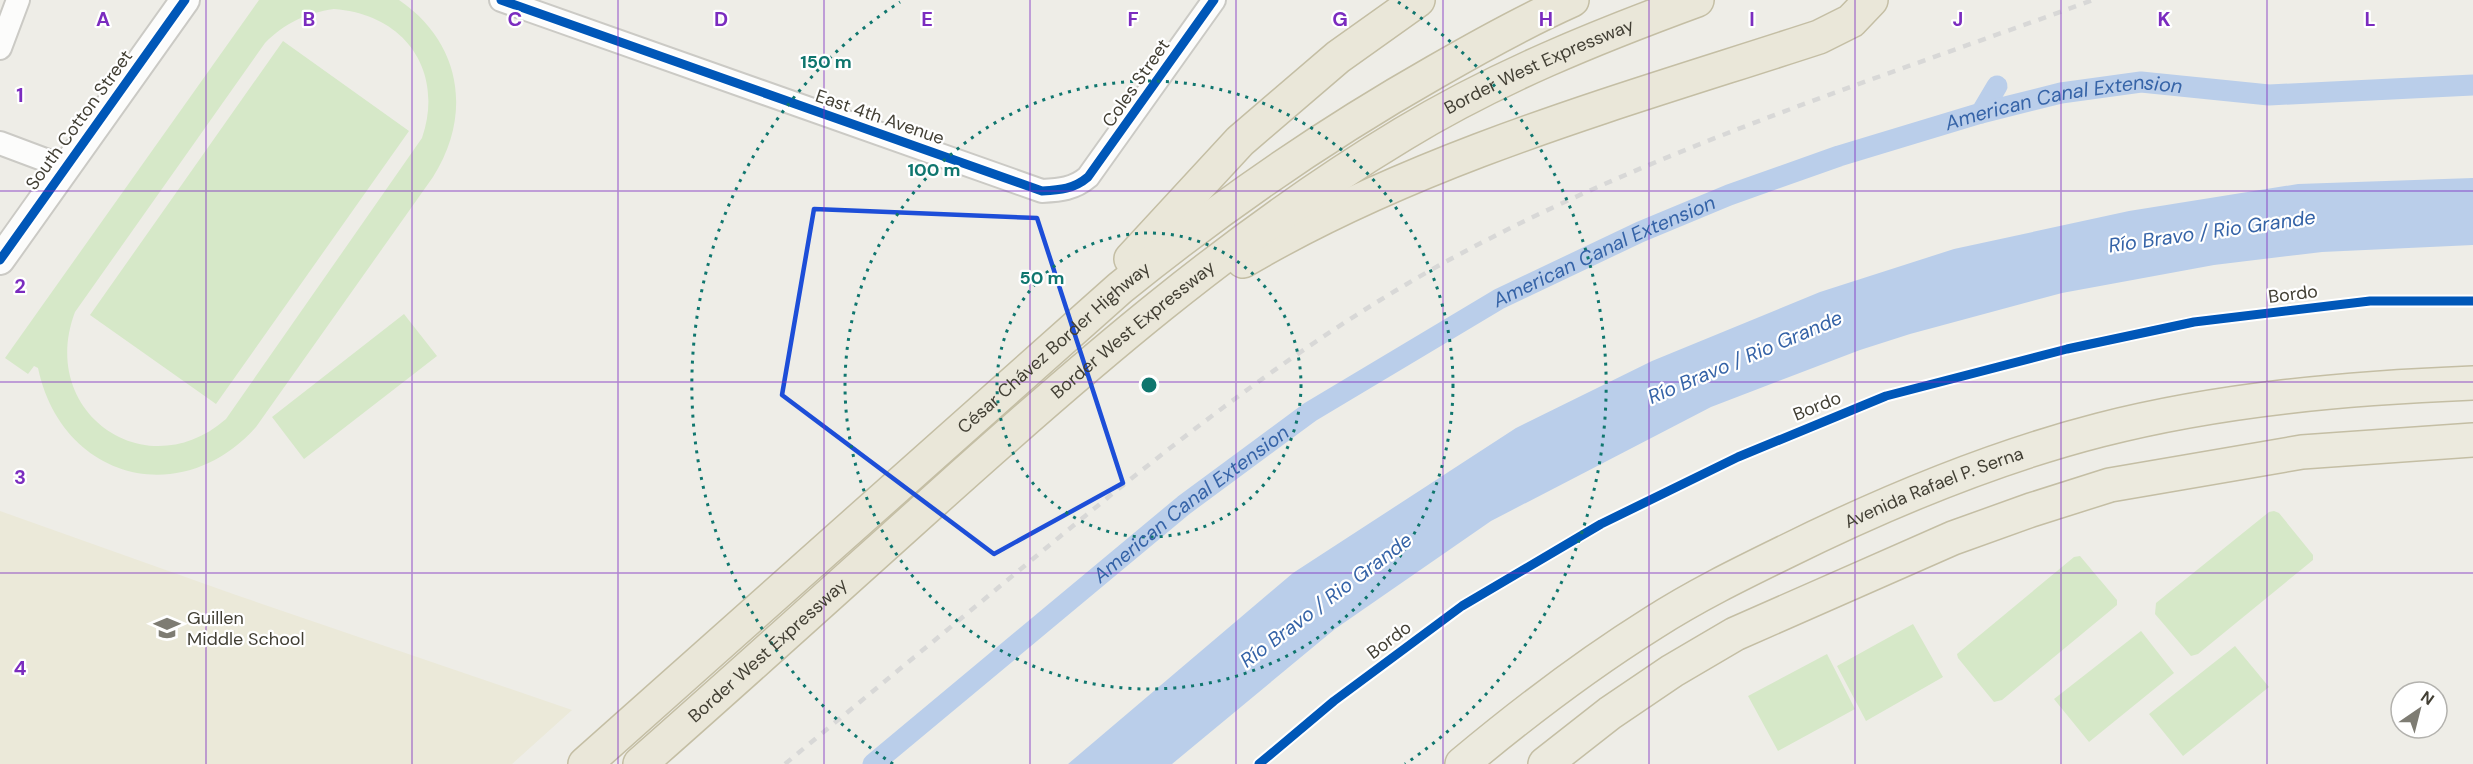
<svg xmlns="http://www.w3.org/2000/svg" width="2473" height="764" viewBox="0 0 2473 764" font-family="'DM Sans',sans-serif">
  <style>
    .education { fill: #ebe9d9 }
    .pitch { fill: #d6e8c8; fill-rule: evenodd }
    .water { fill: #baceea }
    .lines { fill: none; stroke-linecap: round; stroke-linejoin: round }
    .canal { stroke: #baceea; stroke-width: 21 }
    .minor-casing { stroke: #cbcac5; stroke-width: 26 }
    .tertiary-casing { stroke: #cbcac5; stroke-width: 32 }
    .trunk-casing { stroke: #c4bea4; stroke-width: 36 }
    .motorway-casing { stroke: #c4bea4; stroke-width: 36 }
    .minor { stroke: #fcfcfb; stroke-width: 22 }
    .tertiary { stroke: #fcfcfb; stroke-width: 28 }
    .trunk { stroke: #eceade; stroke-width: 33 }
    .motorway { stroke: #eae7d9; stroke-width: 33 }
    .rail { stroke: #d8d8d7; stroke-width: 4.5; stroke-dasharray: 8 8; stroke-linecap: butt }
    .cycleway-casing { stroke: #fff; stroke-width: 13 }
    .cycleway { stroke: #0057b8; stroke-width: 9 }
    .marked { fill: none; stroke: #1d4ed8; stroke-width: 4.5; stroke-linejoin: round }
    .grid { fill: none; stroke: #7b2cbf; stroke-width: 1.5; stroke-opacity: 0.55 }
    .ring { fill: none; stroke: #0f766e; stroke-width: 3; stroke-dasharray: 3 6 }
    .labels { text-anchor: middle; stroke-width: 4.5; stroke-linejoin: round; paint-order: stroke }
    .street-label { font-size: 18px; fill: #423f34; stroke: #fff }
    .poi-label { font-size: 18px; fill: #423f34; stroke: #fff; text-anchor: start }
    .water-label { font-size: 20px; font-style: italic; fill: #3563a7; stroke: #fff }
    .grid-label { font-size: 20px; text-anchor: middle; font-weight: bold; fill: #7b2cbf; stroke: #fff; stroke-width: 4.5; stroke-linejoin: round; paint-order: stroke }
    .centre { fill: #0f766e; stroke: #fff; stroke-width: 3 }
    .ring-label { font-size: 18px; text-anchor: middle; font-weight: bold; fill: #0f766e; stroke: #fff; stroke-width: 4.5; stroke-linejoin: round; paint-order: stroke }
  </style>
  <rect width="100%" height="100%" fill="#eeede7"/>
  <!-- education -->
  <path class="education" d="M0,511L236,595L572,710L512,764H0Z"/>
  <!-- pitch -->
  <path class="pitch" d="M259,0H399C461,42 473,114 433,177L256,427C180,512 61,478 38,368L34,366L28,374L5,358ZM334,9C404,14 445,70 422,138L226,419C146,489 37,412 75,312L265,43C285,23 306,13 334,9Z
    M283,41L409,131L216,404L90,315Z
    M404,314L437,356L304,459L272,417Z
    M2274,511L2279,513L2313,555V560L2198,654L2191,656L2155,614L2156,603L2269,512Z
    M2080,556L2117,600V605L2002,700L1994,702L1958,658L1957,654L2074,557Z
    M1913,624L1943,677L1866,721L1837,666Z
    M2141,631L2174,673L2089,742L2054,699Z
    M2235,646L2269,687L2183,756L2149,714Z
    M1827,654L1855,709L1778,751L1748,696Z"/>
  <!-- water -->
  <path class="water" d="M2473,178V245L2322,252L2214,265L2062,293L1910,334L1860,350L1711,407L1491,521L1335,629L1172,764H1068L1293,573L1516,428L1652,361L1820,292L1954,249L2129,211L2298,184Z"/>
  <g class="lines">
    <!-- canal -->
    <g class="canal">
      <path d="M1981,113L1997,86"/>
      <path id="s1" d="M873,764L1184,505L1310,412L1499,299L1640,232L1729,195L1839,156L1981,113L2061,93L2141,82L2269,95L2473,85"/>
    </g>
    <!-- minor casing -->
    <g class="minor-casing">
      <path id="minor" d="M501,0L1042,191C1060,190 1074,189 1088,177L1214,0
        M0,48L18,0
        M0,143L64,167"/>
    </g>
    <!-- tertiary casing -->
    <g class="tertiary-casing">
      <path id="tertiary" d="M0,260L185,0"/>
    </g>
    <!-- trunk casing -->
    <g class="trunk-casing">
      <g id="trunk">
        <path id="s2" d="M1462,764C1523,713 1586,665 1653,623C1695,596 1740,574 1785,552C1886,502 1991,458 2100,430C2221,399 2348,388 2473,383"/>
        <path d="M1545,764L1610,713L1672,671L1735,634L1953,538L2031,510L2110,485L2302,452L2473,440"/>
      </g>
    </g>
    <!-- motorway casing -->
    <g class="motorway-casing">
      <g id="motorway">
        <path d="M1131,259L1240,141L1338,57L1418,0"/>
        <path d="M1243,261C1422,156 1623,101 1819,37L1851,21L1871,0"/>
        <path id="s3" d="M585,764L1120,288C1220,207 1324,135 1435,72C1480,46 1525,21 1572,0"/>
        <path id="s4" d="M640,764C739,677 837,588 935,500C1083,367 1232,237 1403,134C1495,78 1596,37 1697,0"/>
      </g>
    </g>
    <!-- minor -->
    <use href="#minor" class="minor"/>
    <!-- tertiary -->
    <use href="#tertiary" class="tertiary"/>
    <!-- trunk -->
    <use href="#trunk" class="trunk"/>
    <!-- motorway -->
    <use href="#motorway" class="motorway"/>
    <!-- rail -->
    <path class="rail" d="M785,764C868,695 951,627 1034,558C1162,452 1292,348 1438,266C1644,152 1872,81 2093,0"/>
    <!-- cycleway casing -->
    <g class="cycleway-casing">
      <path id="cycleway" d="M501,0L1042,191C1060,190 1074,189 1088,177L1214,0
        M0,260L185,0
        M1259,764L1334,701L1462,606L1601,524L1738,457L1886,396L2067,349L2194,322L2370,301H2473"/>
    </g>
    <!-- cycleway -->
    <use href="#cycleway" class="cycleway"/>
  </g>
  <!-- marked area -->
  <path class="marked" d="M814,209L1037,218L1123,483L994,554L782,395Z"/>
  <!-- grid -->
  <path class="grid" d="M206,0V764M412,0V764M618,0V764M824,0V764M1030,0V764M1236,0V764M1443,0V764M1649,0V764M1855,0V764M2061,0V764M2267,0V764M0,191H2473M0,382H2473M0,573H2473"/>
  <!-- distance rings -->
  <g class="ring">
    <circle cx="1149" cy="385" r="152"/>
    <circle cx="1149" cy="385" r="304"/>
    <path d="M893 764A457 457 0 0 1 900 2M1398 2A457 457 0 0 1 1405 764"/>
  </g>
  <!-- icons -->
  <defs>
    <g id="school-bare" transform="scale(2.07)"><path d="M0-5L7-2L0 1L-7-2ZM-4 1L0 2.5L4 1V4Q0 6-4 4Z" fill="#7e7c73" stroke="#fff" stroke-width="2.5" paint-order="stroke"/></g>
  </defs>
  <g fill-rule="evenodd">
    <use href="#school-bare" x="167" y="628"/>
  </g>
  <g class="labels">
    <!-- street labels -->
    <g class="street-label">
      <text dy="6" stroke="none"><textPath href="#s4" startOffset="1143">Border West Expressway</textPath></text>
      <text transform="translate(1136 83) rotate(-55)" y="6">Coles Street</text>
      <text transform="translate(880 117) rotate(19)" y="6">East 4th Avenue</text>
      <text transform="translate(79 120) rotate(-54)" y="6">South Cotton Street</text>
      <text transform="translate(2293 294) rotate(-7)" y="6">Bordo</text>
      <text dy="6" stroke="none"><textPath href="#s4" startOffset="657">Border West Expressway</textPath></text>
      <text dy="6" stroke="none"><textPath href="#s3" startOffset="627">César Chávez Border Highway</textPath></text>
      <text transform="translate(1817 406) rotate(-22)" y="6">Bordo</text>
      <text dy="6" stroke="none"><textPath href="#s2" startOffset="550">Avenida Rafael P. Serna</textPath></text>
      <text transform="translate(1389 640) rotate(-37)" y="6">Bordo</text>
      <text dy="6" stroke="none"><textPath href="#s4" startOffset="171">Border West Expressway</textPath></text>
    </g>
    <!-- poi labels -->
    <g class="poi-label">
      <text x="187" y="624">Guillen<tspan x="187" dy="21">Middle School</tspan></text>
    </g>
    <!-- water labels -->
    <g class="water-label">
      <text dy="7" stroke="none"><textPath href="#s1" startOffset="1383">American Canal Extension</textPath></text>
      <text transform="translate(2212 231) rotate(-8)" y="7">Río Bravo / Rio Grande</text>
      <text dy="7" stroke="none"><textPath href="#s1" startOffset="897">American Canal Extension</textPath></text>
      <text transform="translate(1745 357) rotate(-23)" y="7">Río Bravo / Rio Grande</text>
      <text dy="7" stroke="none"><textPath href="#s1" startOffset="411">American Canal Extension</textPath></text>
      <text transform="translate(1326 600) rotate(-37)" y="7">Río Bravo / Rio Grande</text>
    </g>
  </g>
  <g class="grid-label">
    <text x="103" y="26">A</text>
    <text x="309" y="26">B</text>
    <text x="515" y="26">C</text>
    <text x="721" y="26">D</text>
    <text x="927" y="26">E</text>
    <text x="1133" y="26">F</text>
    <text x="1340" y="26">G</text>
    <text x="1546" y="26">H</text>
    <text x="1752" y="26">I</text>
    <text x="1958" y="26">J</text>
    <text x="2164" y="26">K</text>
    <text x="2370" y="26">L</text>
    <text x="20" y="102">1</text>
    <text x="20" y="293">2</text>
    <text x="20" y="484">3</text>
    <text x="20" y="675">4</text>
  </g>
  <circle cx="1149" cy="385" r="9" class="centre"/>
  <g class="ring-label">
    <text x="826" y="68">150 m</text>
    <text x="934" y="176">100 m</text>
    <text x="1042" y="284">50 m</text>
  </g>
  <!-- north arrow -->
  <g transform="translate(2419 710) rotate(35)"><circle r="28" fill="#ffffff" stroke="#b3b2ae" stroke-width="1.5"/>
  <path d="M0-4.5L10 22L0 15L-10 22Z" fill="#7e7c73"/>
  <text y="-9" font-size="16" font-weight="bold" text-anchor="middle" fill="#423f34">N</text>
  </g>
</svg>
